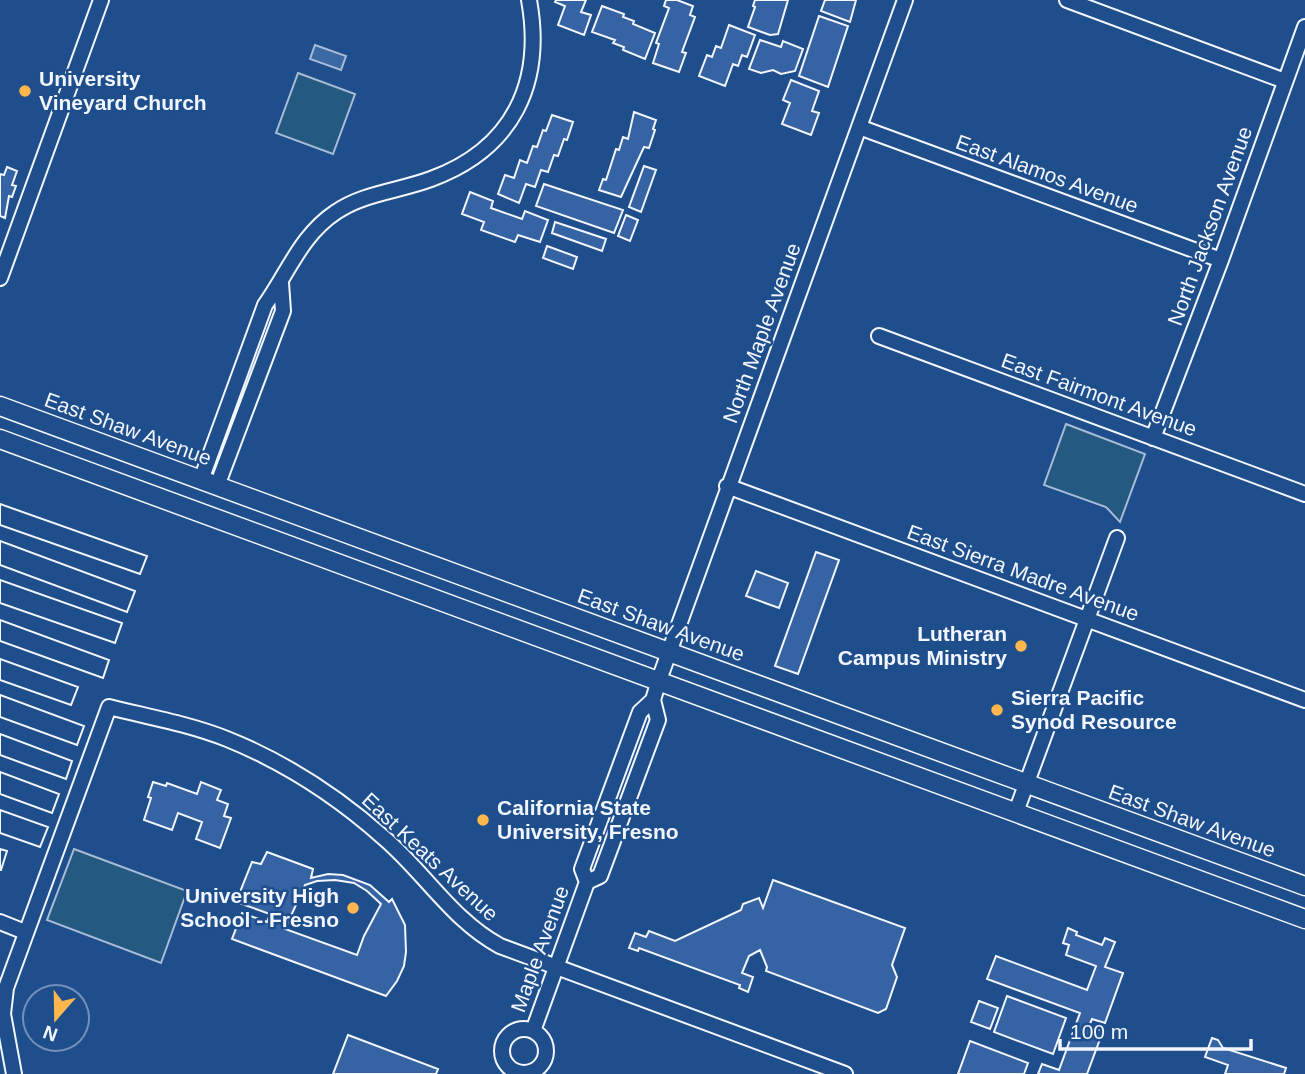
<svg xmlns="http://www.w3.org/2000/svg" width="1305" height="1074" viewBox="0 0 1305 1074" font-family="Arial,sans-serif">
  <style>
    .green { fill: #245a82; stroke: #a8bbd7; stroke-width: 2 }
    .water { fill: #3b69a3; stroke: #a8bbd7; stroke-width: 2 }
    .building { fill: #3563a3; stroke: #f2f6ff; stroke-width: 2; fill-rule: evenodd }
    .lines { fill: none; stroke-linecap: round; stroke-linejoin: round }
    .minor-casing { stroke: #f2f6ff; stroke-width: 18 }
    .major-casing { stroke: #f2f6ff; stroke-width: 21 }
    .minor { stroke: #1f4e8c; stroke-width: 14 }
    .major { stroke: #1f4e8c; stroke-width: 18 }
    .poi-dot { fill: #ffb74d; stroke: #1f4e8c; stroke-width: 2.5 }
    .labels { text-anchor: middle; stroke-width: 5; stroke-linejoin: round; paint-order: stroke }
    .poi-label { font-size: 21px; font-weight: bold; fill: #f2f6ff; stroke: #1f4e8c; text-anchor: start }
    .street-label { font-size: 21px; fill: #f2f6ff; stroke: #1f4e8c }
  </style>
  <rect width="100%" height="100%" fill="#1f4e8c"/>
  <!-- green -->
  <path class="green" d="M298,73L355,94L333,154L276,133Z
    M1066,424L1145,454L1120,522L1106,507L1044,485Z
    M74,849L187,891L161,963L47,920Z"/>
  <!-- water -->
  <path class="water" d="M315,45L346,56L341,70L310,59Z"/>
  <!-- building -->
  <path class="building" d="M556,0H586L581,12L591,15L584,35L558,25L565,6L555,2Z
    M666,0H677L693,6L690,15L695,17L682,52L686,53L679,72L653,63L659,44L656,43L669,8L664,6Z
    M755,0H788L778,34L770,35L748,27L755,7L753,6Z
    M825,0H856L850,22L821,11Z
    M602,6L624,14L623,17L634,21L633,24L655,33L645,59L623,50L624,47L613,43L615,40L592,32Z
    M819,16L848,26L828,87L799,76Z
    M729,25L755,35L747,57L742,55L738,66L733,64L725,86L699,76L707,55L712,57L716,46L721,48Z
    M760,40L781,47L783,41L803,49L795,71L781,74L773,70L761,73L749,69Z
    M791,80L819,91L812,111L819,113L811,135L782,124L790,103L783,100Z
    M634,112L656,120L653,129L655,130L649,148L644,147L621,197L599,190L603,179L606,180L616,149L619,150L623,137L628,139Z
    M552,115L573,122L567,140L564,139L558,156L554,155L548,172L541,170L535,187L526,184L519,203L498,194L505,175L514,178L520,160L527,163L533,146L537,147L543,130L546,131Z
    M644,166L656,170L641,212L629,207Z
    M7,167L17,171L12,185L16,186L12,197L9,196L5,218L0,216V174L4,175Z
    M544,184L623,210L614,233L536,206Z
    M470,192L493,201L491,208L522,219L525,211L548,220L540,242L518,235L515,242L481,230L484,222L462,214Z
    M626,215L638,220L630,241L618,236Z
    M555,222L606,239L602,251L552,233Z
    M547,246L577,257L573,269L543,258Z
    M0,504L147,556L140,574L0,525Z
    M0,504L147,556L140,574L0,525Z
    M0,541L135,591L127,612L0,565Z
    M0,541L135,591L127,612L0,565Z
    M816,552L839,560L798,674L775,666Z
    M756,571L788,583L779,608L746,596Z
    M0,580L122,623L115,643L0,603Z
    M0,580L122,623L115,643L0,603Z
    M0,620L109,660L103,678L0,641Z
    M0,620L109,660L103,678L0,641Z
    M0,659L78,687L71,705L0,680Z
    M0,659L78,687L71,705L0,680Z
    M0,695L84,726L77,745L0,717Z
    M0,695L84,726L77,745L0,717Z
    M0,734L72,761L66,779L0,755Z
    M0,734L72,761L66,779L0,755Z
    M0,772L59,794L52,813L0,794Z
    M0,772L59,794L52,813L0,794Z
    M153,782L166,786L167,783L197,794L201,782L221,790L217,800L228,804L224,816L231,818L220,848L196,839L202,822L178,813L172,830L144,820L151,798L148,797Z
    M0,810L48,827L40,847L0,833Z
    M0,810L48,827L40,847L0,833Z
    M0,849L7,851L1,870H0Z
    M0,849L7,851L1,870H0Z
    M267,852L313,869L311,878L328,874L343,875L370,885L389,902L392,899L405,925L406,952L404,966L397,981L386,996L232,939L242,913L267,922L270,914L236,902L252,862L261,864ZM335,880L354,883L367,891L381,904L364,936L357,955L285,929L305,885L317,881Z
    M773,880L905,928L892,965L897,977L886,1009L878,1013L766,971L767,967L760,950L749,956L742,973L753,977L748,992L739,988L740,985L639,948L638,951L629,948L635,933L646,937L649,931L675,941L741,910L743,904L759,898L763,908Z
    M1068,928L1077,932L1076,935L1102,945L1105,938L1115,942L1105,967L1123,973L1105,1023L1092,1019L1089,1026L1103,1031L1087,1074H1038L1042,1064L1059,1070L1080,1013L987,979L996,956L1087,990L1096,966L1066,955L1069,945L1063,943Z
    M1007,996L1066,1018L1053,1054L994,1032Z
    M979,1001L998,1008L990,1029L971,1022Z
    M348,1035L438,1069L436,1074H333Z
    M1212,1038L1218,1040L1223,1048L1286,1068L1284,1074H1225L1228,1065L1205,1057Z
    M970,1041L1028,1063L1024,1074H958Z"/>
  <g class="lines">
    <!-- minor casing -->
    <g class="minor-casing">
      <path id="minor" d="M1067,0L1285,81
        M859,127L1221,260
        M0,278L101,0
        M879,336L1305,494
        M1153,438L1221,260L1305,27
        M201,480L265,305C288,273 301,235 336,212C364,193 399,191 431,179C513,149 544,83 529,0
        M217,486L283,311L281,283
        M727,486L1305,700
        M1016,812L1117,538
        M587,882L582,869L640,712L653,700
        M0,922L25,932
        M502 1051a22 22 0 1 1 44 0a22 22 0 1 1-44 0Z
        M533,1031L587,882L600,876L658,720L653,700L659,680L905,0
        M14,1074L3,1014L6,988L109,707C149,717 189,724 227,739C284,762 338,797 384,838C425,873 452,920 500,946L845,1074"/>
    </g>
    <!-- major casing -->
    <g class="major-casing">
      <path id="major" d="M0,406L1305,886
        M0,439L1305,919"/>
    </g>
    <!-- minor -->
    <use href="#minor" class="minor"/>
    <!-- major -->
    <use href="#major" class="major"/>
  </g>
  <!-- markers -->
  <g class="poi-dot">
    <circle cx="25" cy="91" r="7"/>
    <circle cx="1021" cy="646" r="7"/>
    <circle cx="997" cy="710" r="7"/>
    <circle cx="483" cy="820" r="7"/>
    <circle cx="353" cy="908" r="7"/>
  </g>
  <g class="labels">
    <!-- poi labels -->
    <g class="poi-label">
      <text x="39" y="86">University<tspan x="39" dy="24">Vineyard Church</tspan></text>
      <text x="1007" y="641" text-anchor="end">Lutheran<tspan x="1007" dy="24">Campus Ministry</tspan></text>
      <text x="1011" y="705">Sierra Pacific<tspan x="1011" dy="24">Synod Resource</tspan></text>
      <text x="497" y="815">California State<tspan x="497" dy="24">University, Fresno</tspan></text>
      <text x="339" y="903" text-anchor="end">University High<tspan x="339" dy="24">School - Fresno</tspan></text>
    </g>
    <!-- street labels -->
    <g class="street-label">
      <text transform="translate(1047 174) rotate(20)" y="7">East Alamos Avenue</text>
      <text transform="translate(1210 226) rotate(-70)" y="7">North Jackson Avenue</text>
      <text transform="translate(762 333) rotate(-70)" y="7">North Maple Avenue</text>
      <text transform="translate(1099 395) rotate(20)" y="7">East Fairmont Avenue</text>
      <text transform="translate(128 429) rotate(20)" y="7">East Shaw Avenue</text>
      <text transform="translate(1023 573) rotate(20)" y="7">East Sierra Madre Avenue</text>
      <text transform="translate(661 625) rotate(20)" y="7">East Shaw Avenue</text>
      <text transform="translate(1192 821) rotate(20)" y="7">East Shaw Avenue</text>
      <text transform="translate(430 857) rotate(43)" y="7">East Keats Avenue</text>
      <text transform="translate(540 949) rotate(-70)" y="7">Maple Avenue</text>
    </g>
  </g>
  <!-- north arrow -->
  <g transform="translate(56 1018) rotate(200)"><circle r="33" fill="#1f4e8c" stroke="#7391ba" stroke-width="2"/>
  <path d="M0-5L12 26L0 18L-12 26Z" fill="#ffb74d"/>
  <text y="-10" font-size="19" font-weight="bold" text-anchor="middle" fill="#f2f6ff">N</text>
  </g>
  <!-- scale -->
  <path d="M1060 1039v10h191v-10" fill="none" stroke="#f2f6ff" stroke-width="3.5"/>
  <text x="1070" y="1039" font-size="21" fill="#f2f6ff" stroke="#1f4e8c" stroke-width="5" paint-order="stroke">100 m</text>
</svg>
